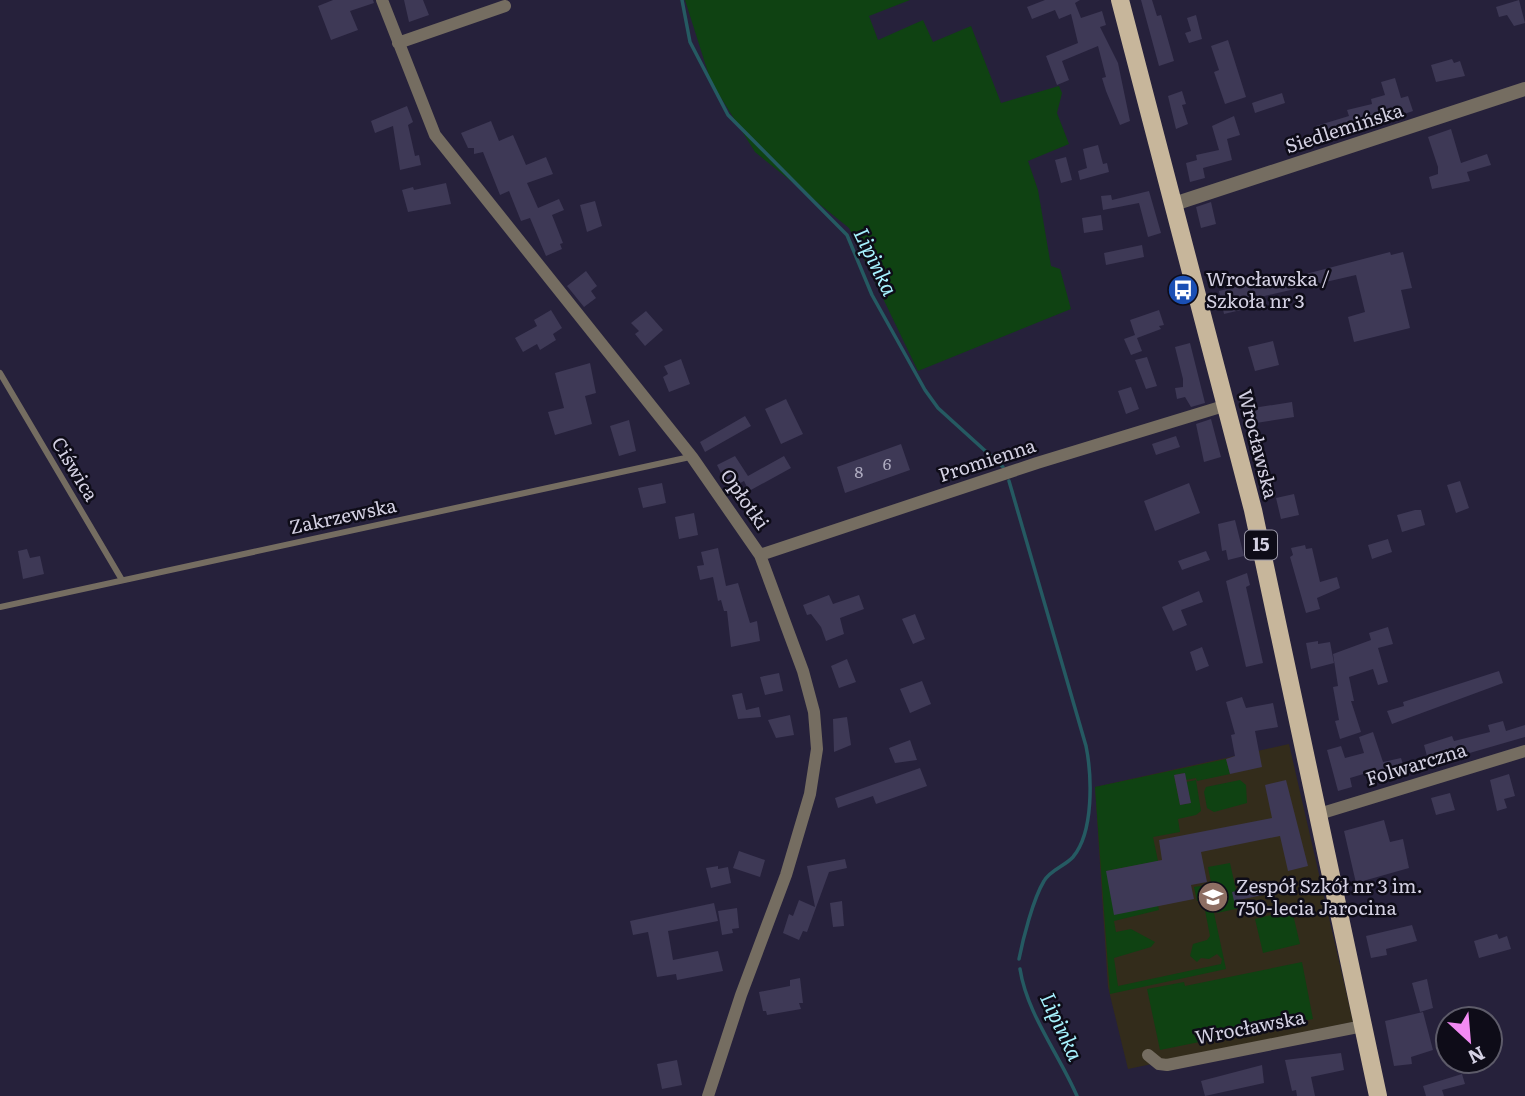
<svg xmlns="http://www.w3.org/2000/svg" width="1525" height="1096" viewBox="0 0 1525 1096" font-family="Literata,serif">
  <style>
    .education { fill: #332c1b }
    .green { fill: #0f4212 }
    .lines { fill: none; stroke-linecap: round; stroke-linejoin: round }
    .stream { stroke: #255a62; stroke-width: 3.5 }
    .building { fill: #3e3956 }
    .service { stroke: #756d61; stroke-width: 6 }
    .minor { stroke: #756d61; stroke-width: 12 }
    .tertiary { stroke: #756d61; stroke-width: 14 }
    .primary { stroke: #c7b69b; stroke-width: 18 }
    .labels { text-anchor: middle; stroke-width: 5; stroke-linejoin: round; paint-order: stroke }
    .number-label { font-size: 16px; fill: #aeabc0 }
    .shield { fill: #0e0c18; stroke: #9996a6; stroke-width: 2 }
    .shield-label { font-size: 18px; font-weight: bold; fill: #d4d1e3 }
    .street-label { font-size: 19px; fill: #d4d1e3; stroke: #0e0c18 }
    .poi-label { font-size: 19px; fill: #d4d1e3; stroke: #0e0c18; text-anchor: start }
    .water-label { font-size: 21px; font-style: italic; fill: #a6f1fd; stroke: #0e0c18 }
  </style>
  <rect width="100%" height="100%" fill="#26213b"/>
  <!-- education -->
  <path class="education" d="M1289,744L1353,1022L1128,1069L1108,987L1095,787Z"/>
  <!-- green -->
  <path class="green" d="M685,0H910L869,16L878,40L923,20L933,42L971,26L1001,103L1059,86L1062,93L1057,113L1069,144L1028,161L1038,190L1051,266L1060,269L1071,309L918,371L849,228L755,152L711,82Z
    M1226,759L1230,774L1197,781L1196,778L1186,780L1184,773L1174,775L1180,805L1191,803L1186,782L1196,780L1201,811L1196,815L1178,819L1180,832L1153,837L1158,861L1106,871L1158,906L1159,910L1114,921L1116,932L1131,929L1155,942L1151,947L1114,958L1118,986L1221,964L1222,959L1217,954L1209,959L1201,958L1197,962L1190,956L1193,944L1207,940L1210,936L1203,900L1197,901L1194,887L1208,885L1226,969L1110,994L1095,787Z
    M1240,780L1246,785L1247,803L1214,812L1207,808L1204,792L1206,787Z
    M1230,863L1240,908L1217,913L1208,867Z
    M1292,910L1300,944L1263,953L1255,919Z
    M1302,962L1313,1019L1160,1050L1147,989L1184,982L1185,986Z"/>
  <g class="lines">
    <!-- stream -->
    <path class="stream" d="M682,0L690,42L728,115L847,235L872,295L925,390L938,408L1003,467
      M1009,481L1086,746C1092,776 1094,832 1073,857C1065,866 1050,870 1044,881C1033,899 1023,939 1019,959
      M1020,969C1027,1014 1059,1054 1077,1096"/>
  </g>
  <!-- building -->
  <path class="building" d="M333,0H373L374,3L350,11L358,30L331,40L318,6Z
    M404,0H423L429,15L409,22Z
    M1045,0H1080L1075,3L1081,18L1102,11L1106,25L1100,27L1118,63L1130,121L1120,125L1106,91L1102,78L1106,77L1098,46L1062,61L1069,80L1057,85L1046,56L1078,43L1071,14L1059,19L1055,10L1032,19L1027,7Z
    M1141,0H1152L1157,16L1161,15L1174,61L1159,66Z
    M1519,0L1525,23L1514,26L1507,15L1499,17L1496,7Z
    M1196,15L1202,39L1189,43L1185,33L1191,31L1187,18Z
    M1228,40L1246,97L1225,104L1214,72L1219,70L1211,46Z
    M1452,59L1454,63L1460,61L1465,76L1436,82L1431,65Z
    M1395,78L1401,98L1408,96L1413,111L1321,143L1316,126L1349,116L1347,110L1372,104L1371,99L1385,95L1381,82Z
    M1182,91L1186,104L1182,105L1188,124L1176,129L1168,96Z
    M1282,93L1285,103L1255,113L1252,103Z
    M407,106L413,122L408,125L415,156L419,155L421,165L400,170L393,126L375,133L371,121Z
    M1234,116L1240,135L1227,139L1232,160L1203,168L1205,178L1190,182L1186,163L1197,160L1196,155L1219,150L1212,126Z
    M491,121L499,141L513,135L526,165L546,157L553,174L527,183L538,208L559,199L564,210L552,215L563,243L560,244L562,249L546,256L530,218L521,221L509,191L500,195L483,152L474,154V148H468L461,133Z
    M1451,129L1461,163L1487,154L1491,165L1467,172L1470,181L1432,189L1429,177L1438,174V167L1428,137Z
    M1098,145L1103,164L1107,163L1109,172L1080,180L1078,171L1087,168L1083,149Z
    M1066,157L1072,180L1061,183L1055,160Z
    M446,183L451,204L408,212L402,190L413,187L414,190Z
    M1149,191L1161,233L1148,237L1139,203L1103,210L1101,196L1111,195L1112,200Z
    M595,201L602,226L587,232L580,205Z
    M1211,202L1216,224L1201,228L1196,207Z
    M1101,215L1103,230L1084,233L1082,218Z
    M1142,245L1144,257L1106,265L1104,253Z
    M1390,252L1391,255L1403,252L1412,288L1401,290L1410,328L1354,342L1348,317L1365,312L1356,275L1243,301L1245,309L1224,314L1219,291L1278,277L1279,281Z
    M586,271L597,286L591,291L596,298L584,307L567,286Z
    M551,310L562,328L553,334L556,340L540,350L537,344L523,352L515,338L537,326L534,320Z
    M1159,310L1164,325L1159,326L1161,329L1137,338L1142,351L1131,355L1124,339L1135,335L1130,320Z
    M646,311L663,330L645,346L635,334L639,331L631,323Z
    M1273,341L1279,365L1255,371L1248,347Z
    M1190,343L1205,403L1191,407L1185,397L1177,399L1175,388L1183,387V379L1175,347Z
    M1147,357L1157,386L1146,389L1135,360Z
    M681,359L690,384L669,392L663,377L668,374L664,366Z
    M590,363L596,393L585,396L592,424L555,435L548,412L564,408L555,373Z
    M1131,387L1139,409L1126,414L1118,391Z
    M786,399L803,434L781,444L765,409Z
    M1292,402L1294,417L1256,423L1253,408Z
    M745,416L751,426L705,452L700,442Z
    M1211,419L1221,457L1204,462L1196,424Z
    M629,420L636,451L619,456L610,426Z
    M1176,436L1180,447L1156,455L1152,444Z
    M901,444L910,470L845,493L837,467Z
    M735,456L748,476L784,456L791,468L749,491L744,481L729,489L717,465Z
    M1460,481L1469,508L1456,513L1447,485Z
    M662,483L666,503L643,508L638,488Z
    M1189,483L1200,513L1155,531L1144,501Z
    M1294,494L1299,515L1281,519L1276,498Z
    M1415,510H1421L1425,525L1402,532L1397,515Z
    M694,513L698,535L679,539L675,517Z
    M1235,520L1244,556L1228,560L1226,550L1222,551L1218,524Z
    M1388,539L1392,552L1372,559L1368,545Z
    M1305,545L1306,549L1312,548L1320,582L1337,577L1340,588L1317,598L1320,609L1306,613L1290,557L1293,555L1291,548Z
    M718,548L726,586L738,583L750,623L757,621L760,641L731,647L727,611H724L721,600L718,601L713,577L700,580L697,566L704,565L701,552Z
    M27,549L30,558L40,556L44,574L23,579L18,551Z
    M1206,551L1210,560L1182,570L1178,561Z
    M1247,573L1250,585L1246,587L1263,663L1246,667L1226,581Z
    M1199,591L1203,602L1181,610L1187,625L1173,631L1162,607Z
    M829,595L833,604L859,595L864,609L840,618L844,634L826,641L821,627L811,614L807,615L803,605Z
    M915,614L925,639L913,644L902,619Z
    M1388,627L1393,644L1378,648L1388,682L1378,685L1373,669L1349,677L1354,701H1351L1361,732L1340,739L1335,721L1339,720L1333,687L1338,686L1333,654L1371,640L1369,633Z
    M1318,641V644L1330,642L1334,663L1311,669L1306,643Z
    M1202,647L1209,666L1196,671L1190,652Z
    M847,659L856,682L839,688L831,666Z
    M1499,671L1503,683L1392,724L1387,711L1404,706L1403,702Z
    M779,673L783,691L765,695L760,677Z
    M922,681L931,704L910,713L900,689Z
    M742,693L746,710L759,707L761,717L738,719L732,695Z
    M1242,697L1246,708L1273,703L1278,727L1255,731L1262,767L1230,774L1226,759L1235,756L1231,735L1235,734L1226,702Z
    M790,715L794,735L776,738L768,720Z
    M847,717L851,745L834,752L833,719Z
    M1503,721L1506,731L1525,725V737L1435,763L1433,759L1428,760L1424,745L1452,736L1454,741L1490,732L1488,725Z
    M1373,732L1383,762L1401,758L1406,774L1372,782L1370,772L1350,778L1352,787L1338,791L1327,750L1341,746L1345,758L1364,753L1359,737Z
    M910,740L917,760L895,763L889,748Z
    M920,768L927,786L876,804L873,796L838,808L835,798Z
    M1185,773L1191,803L1180,805L1174,775Z
    M1509,774L1515,796L1504,799L1507,808L1497,811L1490,780Z
    M1286,780L1308,866L1288,871L1280,836L1201,852L1207,882L1191,885L1194,899L1114,915L1106,871L1162,860L1159,840L1272,818L1265,785Z
    M1450,793L1455,810L1436,815L1431,798Z
    M1384,820L1390,842L1403,839L1409,868L1356,883L1344,831Z
    M739,851L765,860L760,877L733,868Z
    M845,859L847,868L829,872L807,932L803,931L799,940L783,933L789,914L793,916L799,900L815,907L807,866Z
    M718,866V869L728,867L731,883L711,888L706,868Z
    M1261,886L1263,895L1234,901L1232,892Z
    M842,901L844,926L833,927L830,903Z
    M714,903L718,921L668,931L673,960L718,951L723,971L677,980L676,974L657,977L648,932L633,935L630,921Z
    M737,908L739,928L732,929L733,933L722,935L718,911Z
    M1412,925L1417,941L1386,949L1387,955L1371,958L1366,936Z
    M1497,934L1499,939L1507,936L1511,949L1479,958L1474,941Z
    M800,978L803,1003H799L801,1009L767,1015L766,1011H763L759,992L790,986V980Z
    M1427,979L1433,1008L1420,1012L1412,983Z
    M1423,1012L1433,1050L1411,1057L1412,1064L1394,1066L1385,1021Z
    M1341,1053L1344,1070L1311,1077L1315,1096H1297L1296,1090L1292,1091L1285,1060Z
    M677,1060L682,1085L662,1089L657,1064Z
    M1262,1065L1264,1083L1205,1096L1201,1081Z
    M1462,1074L1465,1084L1442,1090L1444,1096H1426L1423,1086Z"/>
  <g class="lines">
    <!-- service -->
    <path class="service" d="M0,373L122,580
      M0,607L690,457"/>
    <!-- minor -->
    <path class="minor" d="M382,0L435,135L692,457L760,555L803,671L814,712L817,749L810,794L786,875L741,995L708,1096
      M398,43L505,6
      M760,555L1037,463L1227,405
      M1319,814L1525,751
      M1148,1055L1159,1064L1167,1065L1363,1026"/>
    <!-- tertiary -->
    <path class="tertiary" d="M1174,204L1525,89"/>
    <!-- primary -->
    <path class="primary" d="M1120,0L1253,510L1378,1096"/>
  </g>
  <!-- icons -->
  <defs>
    <g id="bus-disc" transform="scale(1.575)"><circle r="9.5" fill="#1a4fb4" stroke="#0e0c18"/><path d="M-5-6H5V4H4V6H2V4H-2V6H-4V4H-5ZM-3.5-4V0h7V-4ZM-3.5 1.2v1.5H-2V1.2ZM2 1.2v1.5H3.5V1.2Z" fill="#fff"/></g>
    <g id="school-disc" transform="scale(1.575)"><circle r="9.5" fill="#8d6e63" stroke="#0e0c18"/><path d="M0-5L7-2L0 1L-7-2ZM-4 1L0 2.5L4 1V4Q0 6-4 4Z" fill="#fff"/></g>
  </defs>
  <g fill-rule="evenodd">
    <use href="#bus-disc" x="1183" y="290"/>
    <use href="#school-disc" x="1213" y="897"/>
  </g>
  <g class="labels">
    <!-- number labels -->
    <g class="number-label">
      <text x="887" y="470">6</text>
      <text x="859" y="478">8</text>
    </g>
    <!-- shield labels -->
    <rect class="shield" x="1245" y="530.5" width="32" height="29" rx="5"/>
    <g class="shield-label">
      <text x="1261" y="551">15</text>
    </g>
    <!-- street labels -->
    <g class="street-label">
      <text transform="translate(1344 128) rotate(-18)" y="7">Siedlemińska</text>
      <text transform="translate(1258 444) rotate(76)" y="7">Wrocławska</text>
      <text transform="translate(987 460) rotate(-18)" y="7">Promienna</text>
      <text transform="translate(75 469) rotate(59)" y="7">Ciświca</text>
      <text transform="translate(745 499) rotate(55)" y="7">Opłotki</text>
      <text transform="translate(343 516) rotate(-12)" y="7">Zakrzewska</text>
      <text transform="translate(1416 764) rotate(-17)" y="7">Folwarczna</text>
      <text transform="translate(1250 1027) rotate(-11)" y="7">Wrocławska</text>
    </g>
    <!-- poi labels -->
    <g class="poi-label">
      <text x="1206" y="286">Wrocławska /<tspan x="1206" dy="22">Szkoła nr 3</tspan></text>
      <text x="1236" y="893">Zespół Szkół nr 3 im.<tspan x="1236" dy="22">750-lecia Jarocina</tspan></text>
    </g>
    <!-- water labels -->
    <g class="water-label">
      <text transform="translate(875 262) rotate(64)" y="7">Lipinka</text>
      <text transform="translate(1061 1027) rotate(65)" y="7">Lipinka</text>
    </g>
  </g>
  <!-- north arrow -->
  <g transform="translate(1469 1040) rotate(154)"><circle r="33" fill="#0e0c18" stroke="#5d5b69" stroke-width="2"/>
  <path d="M0-5L12 26L0 18L-12 26Z" fill="#f28af3"/>
  <text y="-10" font-size="19" font-weight="bold" text-anchor="middle" fill="#d4d1e3">N</text>
  </g>
</svg>
